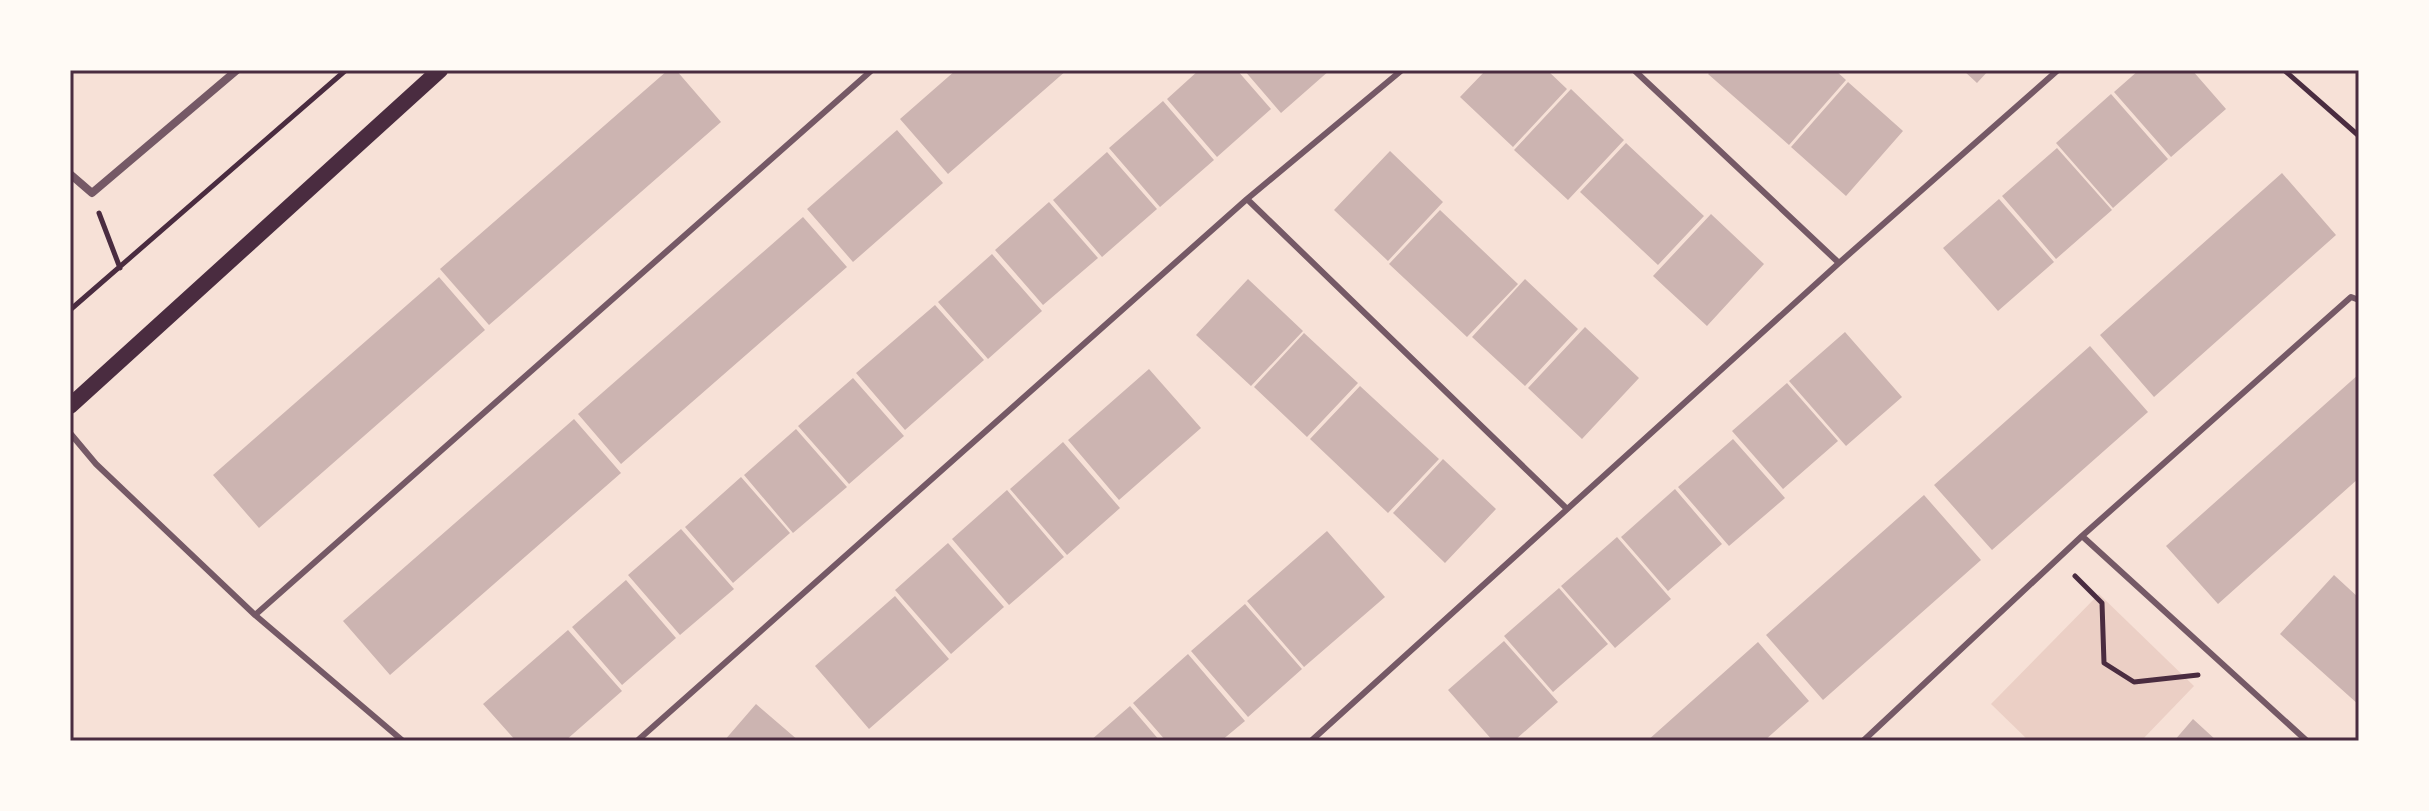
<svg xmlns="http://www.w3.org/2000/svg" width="2429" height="811" viewBox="0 0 2429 811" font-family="Montserrat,sans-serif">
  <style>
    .green { fill: #ebcfc5 }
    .building { fill: #ccb4b1 }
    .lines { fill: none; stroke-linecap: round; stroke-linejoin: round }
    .path { stroke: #4a2c40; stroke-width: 5 }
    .service { stroke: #755966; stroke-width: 6 }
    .minor { stroke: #755966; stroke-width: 8 }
    .secondary { stroke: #4a2c40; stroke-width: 16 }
    .neatline { fill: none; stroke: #4a2c40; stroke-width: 3 }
  </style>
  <rect width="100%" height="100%" fill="#f7e1d7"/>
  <!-- green -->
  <path class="green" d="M2099,594L2194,686L2141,741H2029L1991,704Z"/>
  <!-- building -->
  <path class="building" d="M668,70H676L721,122L489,325L440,269Z
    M956,70H1067L948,174L900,119Z
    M1199,70H1237L1271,109L1217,157L1167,99Z
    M1244,70H1330L1281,113Z
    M1486,70H1547L1567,89L1513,147L1460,97Z
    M1712,70H1835L1846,80L1789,145L1708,74Z
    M1963,70H1989L1977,83Z
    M2139,70H2192L2226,109L2171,157L2114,92Z
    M1848,82L1903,131L1846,196L1791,147Z
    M1571,89L1624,140L1568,200L1514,150Z
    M2111,94L2168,159L2113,208L2056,143Z
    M1163,101L1214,160L1160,207L1109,148Z
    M897,130L943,183L853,262L807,209Z
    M1626,143L1704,216L1658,265L1580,192Z
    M2057,148L2112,210L2056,259L2002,196Z
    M1390,151L1443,202L1388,261L1334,210Z
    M1107,152L1157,209L1102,257L1053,200Z
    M2282,173L2336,235L2154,397L2100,335Z
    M1999,199L2054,262L1998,311L1943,248Z
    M1049,202L1098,258L1043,305L995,250Z
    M1440,210L1518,284L1467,337L1389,264Z
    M1711,214L1764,264L1707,326L1653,276Z
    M803,217L847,267L621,464L578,414Z
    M992,254L1042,311L988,359L938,302Z
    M439,277L485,330L259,528L213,475Z
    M1248,279L1303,331L1251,386L1196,335Z
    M1525,279L1578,329L1525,386L1472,337Z
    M935,305L984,360L905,430L856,373Z
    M1585,327L1639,378L1582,439L1528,388Z
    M1845,332L1902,397L1846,446L1789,381Z
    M1304,333L1358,383L1307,437L1254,387Z
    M2090,346L2148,412L1992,550L1934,485Z
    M1149,369L1201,428L1119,500L1068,440Z
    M2359,374V478L2218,604L2166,546Z
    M853,378L904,436L849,484L798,426Z
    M1787,383L1838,441L1783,489L1732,431Z
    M1360,386L1439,459L1388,513L1310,439Z
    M574,419L621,473L390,675L343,621Z
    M796,429L847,487L793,533L744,475Z
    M1733,439L1785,498L1729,546L1678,487Z
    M1063,442L1120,508L1067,555L1010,489Z
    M1443,459L1496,509L1445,563L1393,513Z
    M741,477L790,533L733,583L685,527Z
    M1675,489L1722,544L1668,591L1621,537Z
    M1007,490L1064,557L1009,605L952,539Z
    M1924,495L1981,560L1823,700L1766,635Z
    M681,529L734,589L680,635L628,575Z
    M1327,531L1385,597L1304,667L1247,601Z
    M1617,537L1671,599L1615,648L1561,586Z
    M948,543L1004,607L951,654L895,590Z
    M2334,575L2359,598V705L2280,634Z
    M626,580L676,638L622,685L572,627Z
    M1559,588L1608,644L1553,692L1504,636Z
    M895,596L949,659L869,729L815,666Z
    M1245,604L1302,669L1248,717L1191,651Z
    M568,630L622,691L565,741H516L483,704Z
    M1504,641L1558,702L1514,741H1493L1448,690Z
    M1758,642L1809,701L1764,741H1647Z
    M1188,654L1245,721L1221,741H1166L1133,703Z
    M756,704L799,741H724Z
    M1130,706L1160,741H1090Z
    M2193,719L2217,741H2174Z"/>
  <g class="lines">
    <!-- path -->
    <path class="path" d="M2284,70L2359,136
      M99,213L120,268
      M70,310L346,70
      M2075,576L2102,603L2104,663L2134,682L2198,675"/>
    <!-- service -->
    <path class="service" d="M1634,70L1839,263
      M1247,199L1566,508
      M70,433L96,464L255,615L403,741
      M2082,536L2307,741
      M255,615L872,70
      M637,741L1247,199L1402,70
      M1311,741L1839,263L2058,70
      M1863,741L2082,536L2351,297L2359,300"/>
    <!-- minor -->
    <path class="minor" d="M70,174L92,193L237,70"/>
    <!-- secondary -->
    <path class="secondary" d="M70,406L440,70"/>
  </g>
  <!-- border -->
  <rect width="2429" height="811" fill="none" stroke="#fffaf5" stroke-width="144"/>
  <rect x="72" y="72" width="2285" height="667" class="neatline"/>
</svg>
